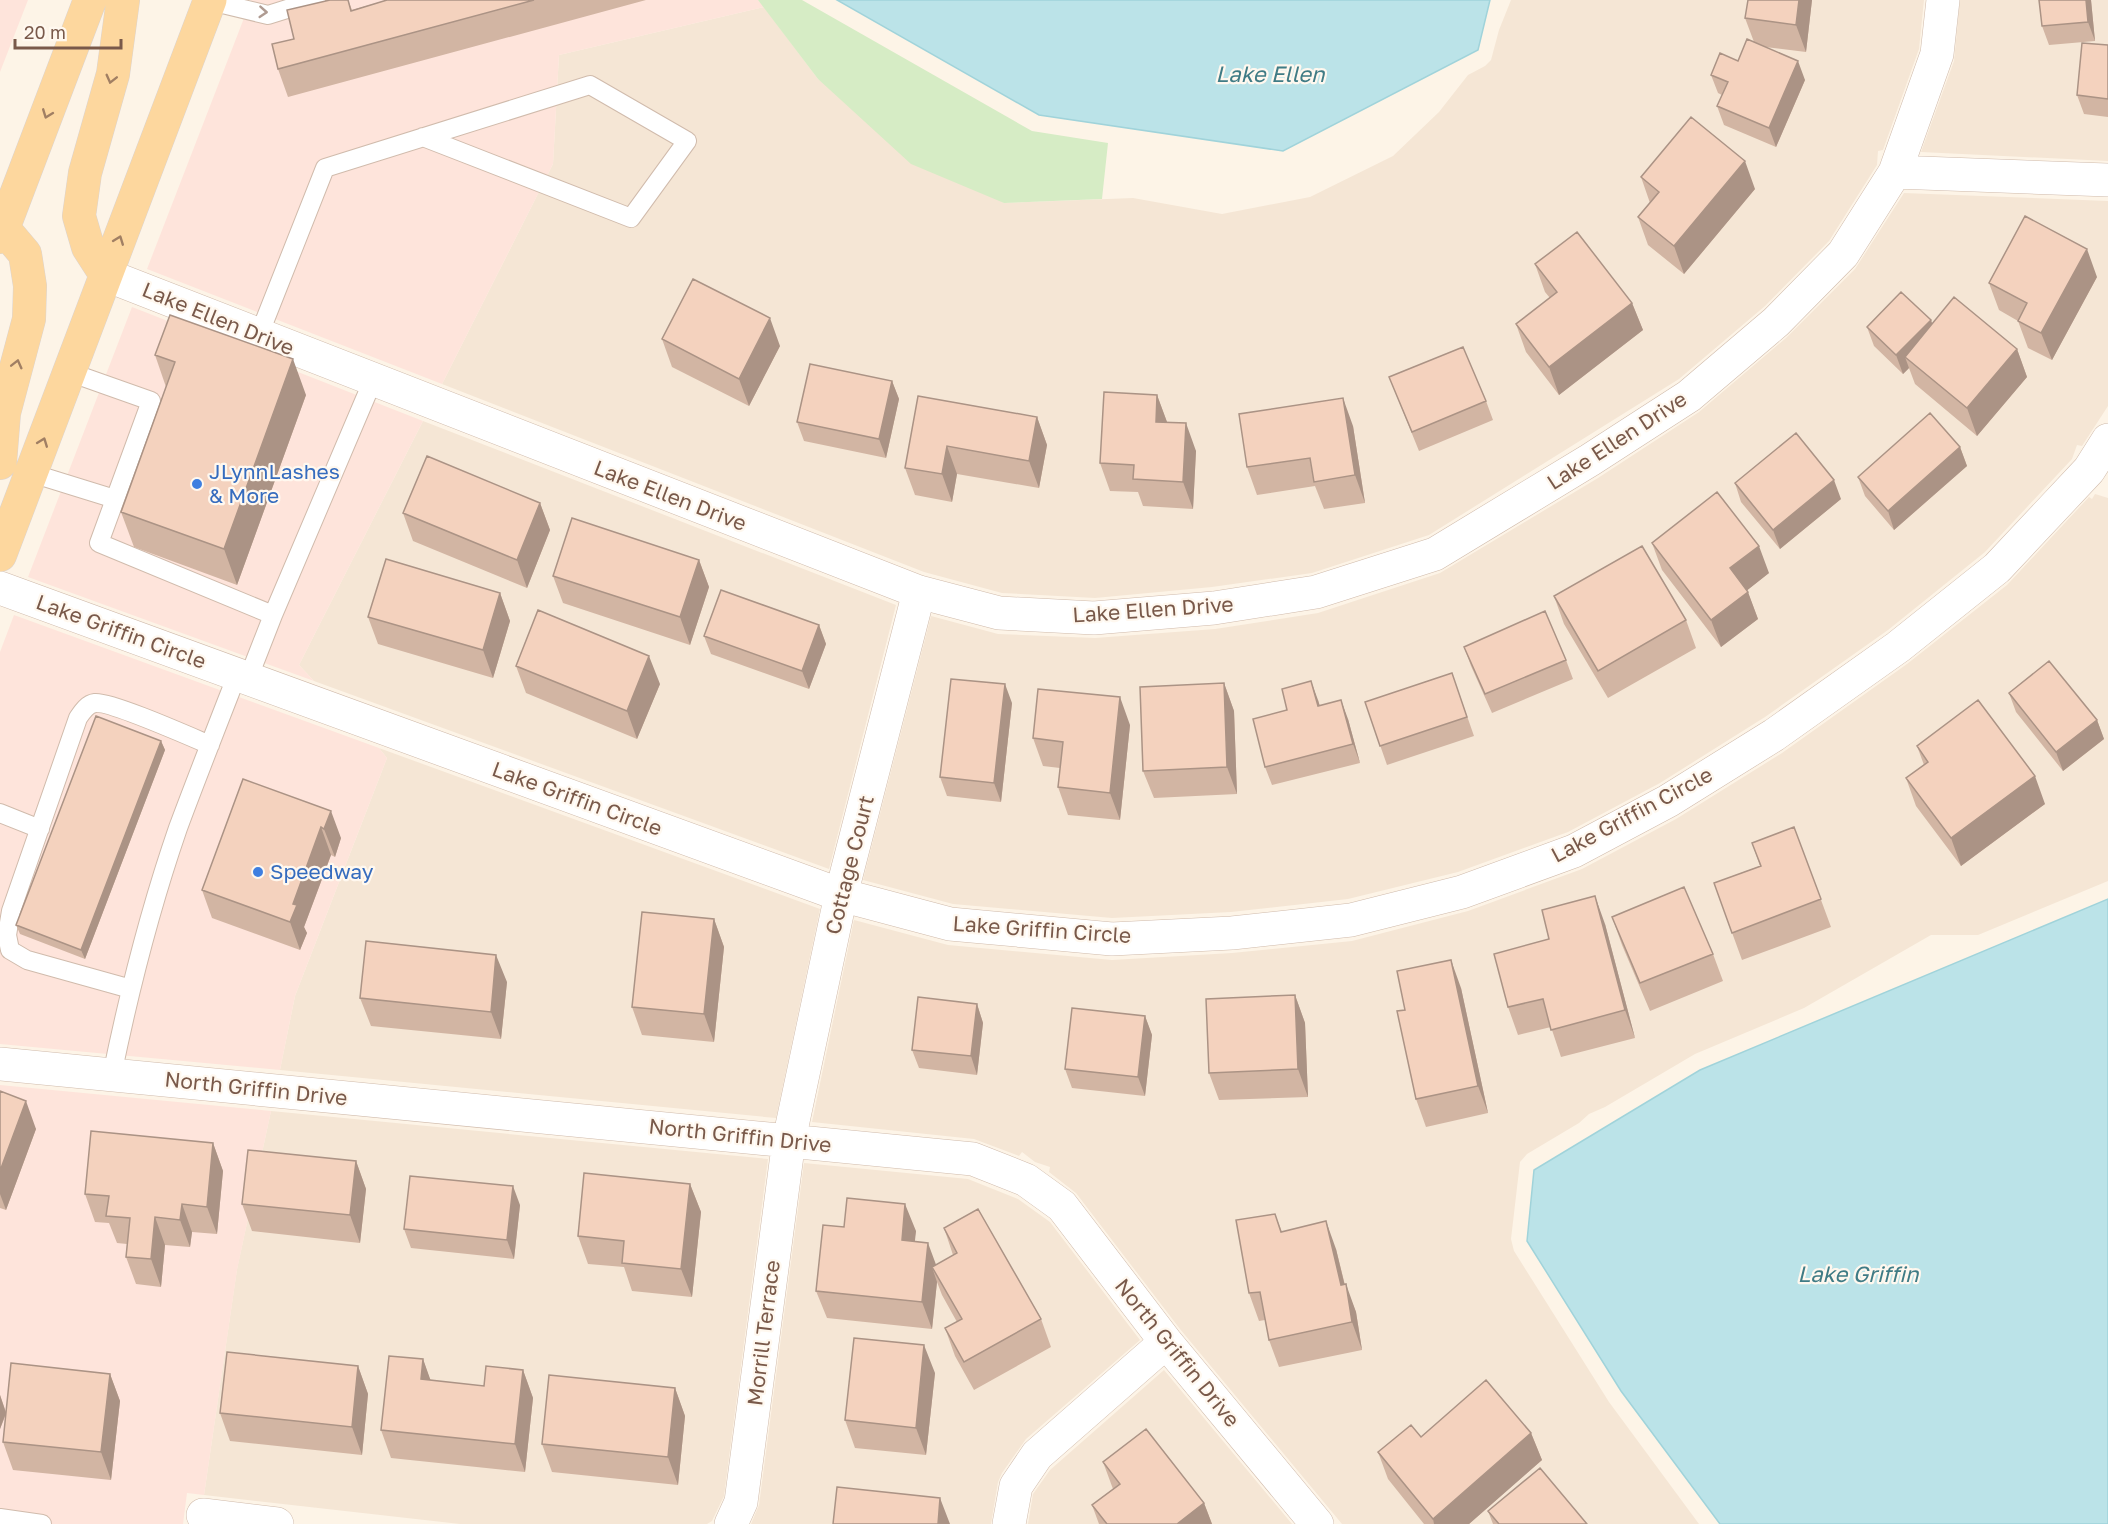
<svg xmlns="http://www.w3.org/2000/svg" width="2108" height="1524" viewBox="0 0 2108 1524" font-family="'Golos Text',sans-serif">
  <style>
    .residential { fill: #f5e6d5 }
    .commercial { fill: #fee4db }
    .green { fill: #d6ecc5 }
    .water { fill: #bbe3e8; stroke: #a0d3da; stroke-width: 1.5 }
    .lines { fill: none; stroke-linecap: round; stroke-linejoin: round }
    .service-casing { stroke: #d0bbac; stroke-width: 20 }
    .minor-casing { stroke: #d0bbac; stroke-width: 34 }
    .primary-casing { stroke: #dcd4d0; stroke-width: 34 }
    .service { stroke: #fff; stroke-width: 18 }
    .minor { stroke: #fff; stroke-width: 33 }
    .primary { stroke: #fdd79e; stroke-width: 33 }
    .wall { fill: #d2b5a3 }
    .shaded-wall { fill: #ab9385 }
    .building { fill: #f4d2be; stroke: #ab9385; stroke-width: 1.5 }
    .oneway { stroke: #af9b92 }
    .oneway2 { stroke: #a17f63 }
    .shop-dot { fill: #3f7fe0; stroke: #fff8ef; stroke-width: 2 }
    .labels { text-anchor: middle; stroke-width: 4.5; stroke-linejoin: round; paint-order: stroke }
    .street-label { font-size: 21px; fill: #79594a; stroke: #fff8ef }
    .shop-label { font-size: 21px; fill: #366cbe; stroke: #fff8ef; text-anchor: start }
    .water-label { font-size: 22px; font-style: italic; fill: #3f7b85; stroke: #fff8ef }
  </style>
  <rect width="100%" height="100%" fill="#fdf4e7"/>
  <!-- residential -->
  <path class="residential" d="M1511,0H1924L1919,49L1883,150L1878,151L1877,165L1829,241L1765,306L1679,379L1429,535L1312,573L1212,587L1095,598L1002,593L924,572L442,384L553,164L559,55L764,7L818,79L1004,203L1133,198L1222,214L1310,197L1393,156L1439,112L1468,75L1485,66L1491,60L1499,30Z
    M1960,0H2108V161L1921,152L1954,61Z
    M1904,193L2108,201V406L2082,446L2077,445L2072,459L1985,552L1888,630L1765,717L1660,783L1568,832L1458,872L1348,899L1231,912L1112,918L953,904L863,880L931,616L998,634L1095,638L1215,629L1318,613L1440,573L1598,478L1699,412L1786,338L1855,269Z
    M423,421L896,605L829,869L314,681L299,665Z
    M2095,494L2108,498V881L1978,935H1931L1804,1008L1695,1054L1605,1107L1589,1114L1579,1123L1527,1154L1520,1162L1511,1239L1514,1251L1609,1402L1699,1524H1342L1180,1329L1076,1193L1049,1172L1050,1167L1035,1162L1022,1152L1019,1156L974,1139L812,1122L854,920L948,945L1112,960L1232,953L1352,941L1468,911L1582,869L1676,819L1782,753L1907,664L2007,585L2089,497L2092,499Z
    M379,748L820,909L776,1118L280,1070L295,996L387,758Z
    M271,1111L768,1159L724,1496L712,1521L707,1524H460L204,1495L237,1269Z
    M804,1163L968,1179L1018,1199L1050,1222L1140,1340L1026,1439L1002,1473L998,1482L991,1524H751L759,1505Z
    M1164,1370L1292,1524H1028L1033,1494L1050,1470Z"/>
  <!-- commercial -->
  <path class="commercial" d="M0,0H28L0,72Z
    M251,0H758L764,7L559,55L553,164L442,384L147,269Z
    M132,307L423,421L299,665L314,681L28,577Z
    M14,615L379,748L387,758L295,996L280,1070L0,1044V652Z
    M0,1085L271,1111L237,1270L204,1495L187,1493L183,1524H0Z"/>
  <!-- green -->
  <path class="green" d="M758,0H802L1032,131L1108,143L1102,199L1004,203L911,164L818,79Z"/>
  <!-- water -->
  <path class="water" d="M837,0H1490L1478,50L1283,151L1039,115Z
    M2108,899V1524H1720L1621,1391L1527,1241L1534,1170L1700,1070Z"/>
  <g class="lines">
    <!-- service casing -->
    <g class="service-casing">
      <path id="service" d="M210,1L268,15L316,0
        M259,335L325,168L590,85L687,141L631,218L423,137
        M69,372L151,401L99,543L273,615
        M31,473L115,499
        M248,679L273,615L373,380
        M0,813L40,829
        M131,989L27,960L10,950L7,935L11,911L78,718C82,712 87,704 95,703C110,701 191,737 210,745
        M112,1075C129,992 150,909 178,828C197,777 217,726 237,675
        M0,1518L42,1524"/>
    </g>
    <!-- minor casing -->
    <g class="minor-casing">
      <path id="minor" d="M1895,172L2108,180
        M106,275L919,592L999,613L1094,618L1214,608L1316,592L1435,554L1590,460L1689,396L1776,322L1843,254L1895,172L1937,54L1943,0
        M0,588L841,895L950,924L1112,939L1232,933L1351,920L1462,892L1574,851L1668,801L1774,735L1898,647L1997,568L2089,470L2108,440
        M0,1064L973,1159L1026,1180L1062,1206L1166,1342L1317,1524
        M203,1515L277,1524
        M731,1524L741,1502L789,1140L841,895L919,592
        M1009,1524L1016,1486L1037,1455L1166,1342"/>
    </g>
    <!-- primary casing -->
    <g class="primary-casing">
      <path id="primary" d="M0,237L90,0
        M106,275L88,247L79,216L85,173L113,74L123,0
        M0,463L4,413L29,319L30,286L25,254L3,228
        M0,555L210,0"/>
    </g>
    <!-- service -->
    <use href="#service" class="service"/>
    <!-- minor -->
    <use href="#minor" class="minor"/>
    <!-- primary -->
    <use href="#primary" class="primary"/>
  </g>
  <!-- wall -->
  <path class="wall" d="M348,0L352,10L387,0H646L288,97L278,69L294,39Z
    M1812,0L1806,52L1765,47L1805,80L1776,147L1724,125L1717,106L1722,95L1718,93L1711,75L1738,61L1754,42L1745,18Z
    M2039,0H2091L2095,41L2049,45L2042,26Z
    M2108,45V117L2084,114L2077,95Z
    M1641,177L1755,189L1684,274L1648,245L1638,217L1650,203Z
    M1535,264L1632,303L1643,330L1559,395L1526,352L1516,324L1550,298L1545,292Z
    M2097,277L2052,360L2028,348L2018,321L1999,310L1989,283Z
    M1931,320L1932,324L2017,349L2027,377L1977,436L1915,384L1909,368L1903,374L1874,346L1867,327Z
    M662,339L780,346L749,406L672,367Z
    M155,355L306,395L237,585L134,547L121,512L166,387Z
    M1389,377L1486,401L1493,420L1419,451Z
    M892,381L899,399L886,458L804,441L797,422Z
    M1157,395L1167,422L1196,451L1193,509L1143,506L1138,492L1110,491L1100,463Z
    M918,396L1037,417L1047,445L1039,488L957,474L952,502L915,495L905,468Z
    M1353,426L1365,503L1324,509L1315,486L1257,495L1247,467Z
    M1960,447L1967,466L1894,530L1865,496L1858,477Z
    M1735,483L1841,499L1780,549L1741,502Z
    M540,503L550,530L527,588L413,541L403,513Z
    M1652,543L1769,573L1747,590L1758,619L1721,647L1662,570Z
    M699,560L709,587L690,645L563,603L553,576Z
    M500,593L510,621L493,678L378,644L368,617Z
    M1554,596L1686,620L1696,648L1608,698L1564,624Z
    M819,625L826,644L809,689L711,654L704,636Z
    M1464,647L1566,660L1573,679L1492,713L1471,666Z
    M516,666L660,684L637,739L526,693Z
    M1452,673L1474,736L1387,765L1365,702Z
    M1224,683L1234,711L1237,794L1154,798L1143,771Z
    M2009,693L2097,720L2104,739L2063,771L2016,712Z
    M1318,700L1320,706L1348,719L1360,763L1272,785L1265,767L1287,710Z
    M1012,703L1001,802L947,796L940,777Z
    M1130,725L1120,820L1068,815L1058,787L1060,768L1043,766L1033,738Z
    M161,741L165,750L85,959L20,934L16,925Z
    M1917,746L2045,804L1961,866L1916,806L1906,778L1924,765Z
    M243,779L341,838L335,857L331,855L304,927L307,933L300,950L212,918L202,890Z
    M1794,827L1831,927L1742,960L1714,883L1760,866L1752,843Z
    M1612,917L1713,954L1723,981L1650,1011L1622,945Z
    M714,919L724,947L714,1042L642,1035L632,1007Z
    M1605,924L1635,1038L1561,1057L1551,1027L1518,1035L1508,1007Z
    M507,982L501,1039L371,1026L360,998Z
    M1461,988L1488,1113L1426,1127L1416,1099L1405,1010Z
    M1295,995L1305,1023L1308,1097L1219,1100L1209,1073Z
    M977,1004L983,1023L977,1075L919,1068L912,1050Z
    M1145,1016L1152,1035L1145,1096L1072,1088L1065,1069Z
    M0,1091L36,1129L6,1210L0,1208Z
    M213,1143L223,1171L217,1234L192,1232L190,1247L165,1245L161,1287L136,1284L126,1257L127,1244L117,1243L109,1223L95,1222L85,1194Z
    M356,1161L366,1189L360,1243L252,1231L242,1204Z
    M690,1184L701,1212L692,1297L632,1291L624,1267L588,1264L578,1236Z
    M520,1205L514,1259L411,1248L404,1229Z
    M1275,1214L1282,1232L1336,1249L1345,1285L1356,1312L1362,1350L1279,1367L1269,1340L1265,1320L1259,1321L1249,1293Z
    M844,1227L916,1231L914,1241L936,1265L953,1255L944,1228L1041,1319L1051,1347L974,1390L955,1356L945,1328L957,1322L942,1295L937,1282L932,1329L827,1318L816,1291Z
    M423,1359L430,1380L484,1386L523,1370L533,1398L525,1472L391,1458L381,1430Z
    M358,1366L368,1394L362,1455L230,1441L220,1413Z
    M935,1373L926,1455L855,1448L845,1420Z
    M110,1374L120,1401L111,1480L13,1470L3,1442L6,1414L0,1429V1395L6,1412Z
    M675,1388L685,1416L678,1485L552,1472L542,1444Z
    M1531,1433L1542,1460L1469,1524H1424L1388,1479L1378,1452L1421,1437Z
    M1103,1462L1204,1503L1212,1524H1099L1092,1505L1113,1489Z
    M1488,1511L1587,1524H1493Z"/>
  <!-- shaded-wall -->
  <path class="shaded-wall" d="M1799,0H1812L1806,52L1796,25Z
    M2086,0H2091L2095,41L2088,22Z
    M1798,61L1805,80L1776,147L1769,128Z
    M1745,161L1755,189L1684,274L1674,246Z
    M2087,249L2097,277L2052,360L2041,333Z
    M1632,303L1643,330L1559,395L1549,367Z
    M770,318L780,346L749,406L739,379Z
    M1931,320L1937,339L1905,357L1909,368L1903,374L1896,355Z
    M2017,349L2027,377L1977,436L1967,408Z
    M293,359L306,395L237,585L224,549Z
    M892,381L899,399L886,458L879,439Z
    M1157,395L1167,422H1156Z
    M1343,398L1353,426L1365,503L1355,475Z
    M1037,417L1047,445L1039,488L1029,461Z
    M1186,423L1196,451L1193,509L1183,482Z
    M947,446L957,474L952,502L942,474Z
    M1960,447L1967,466L1894,530L1888,511Z
    M1834,480L1841,499L1780,549L1773,530Z
    M540,503L550,530L527,588L517,560Z
    M1759,546L1769,573L1740,596L1730,568Z
    M699,560L709,587L690,645L680,617Z
    M1748,592L1758,619L1721,647L1711,620Z
    M500,593L510,621L493,678L483,650Z
    M819,625L826,644L809,689L802,671Z
    M649,656L660,684L637,739L627,711Z
    M1311,681L1318,700L1325,725L1318,706Z
    M1224,683L1234,711L1237,794L1227,767Z
    M1005,684L1012,703L1001,802L994,783Z
    M1120,697L1130,725L1120,820L1110,793Z
    M1341,700L1348,719L1360,763L1353,744Z
    M2097,720L2104,739L2063,771L2056,752Z
    M161,741L165,750L85,959L81,950Z
    M2035,776L2045,804L1961,866L1951,838Z
    M331,811L341,838L335,857L324,829Z
    M321,827L331,855L304,927L307,933L300,950L290,922L293,904Z
    M1595,896L1605,924L1635,1038L1625,1010Z
    M714,919L724,947L714,1042L704,1014Z
    M496,955L507,982L501,1039L491,1012Z
    M1451,960L1461,988L1488,1113L1478,1086Z
    M1295,995L1305,1023L1308,1097L1298,1069Z
    M977,1004L983,1023L977,1075L971,1056Z
    M1145,1016L1152,1035L1145,1096L1138,1077Z
    M26,1101L36,1129L6,1210L0,1194V1171Z
    M213,1143L223,1171L217,1234L207,1207Z
    M356,1161L366,1189L360,1243L350,1215Z
    M690,1184L701,1212L692,1297L681,1269Z
    M513,1186L520,1205L514,1259L507,1240Z
    M182,1204L192,1232L190,1247L180,1220Z
    M905,1204L916,1231L912,1268L902,1240Z
    M155,1217L165,1245L161,1287L151,1259Z
    M1326,1221L1336,1249L1349,1303L1346,1284L1356,1312L1362,1350L1352,1322L1341,1285Z
    M928,1243L938,1270L932,1267L937,1282L932,1329L922,1302Z
    M924,1345L935,1373L926,1455L916,1428Z
    M423,1359L433,1387L421,1379Z
    M358,1366L368,1394L362,1455L352,1427Z
    M523,1370L533,1398L525,1472L515,1444Z
    M110,1374L120,1401L111,1480L101,1452Z
    M675,1388L685,1416L678,1485L668,1457Z
    M0,1395L6,1413L0,1429Z
    M1531,1433L1542,1460L1469,1524H1434L1433,1519Z
    M940,1498L950,1524H938Z
    M1204,1503L1212,1524H1177Z"/>
  <!-- building -->
  <path class="building" d="M330,0H348L351,11L387,0H534L278,69L272,44L294,39L287,10Z
    M1748,0H1799L1796,25L1745,18Z
    M2039,0H2086L2088,22L2042,26Z
    M1747,39L1798,61L1769,128L1717,106L1728,82L1711,75L1720,53L1738,61Z
    M2082,43L2108,45V99L2077,95Z
    M1691,117L1745,161L1674,246L1638,217L1659,192L1641,177Z
    M2025,216L2087,249L2041,333L2018,321L2027,303L1989,283Z
    M1577,232L1632,303L1549,367L1516,324L1557,292L1535,264Z
    M693,279L770,318L739,379L662,339Z
    M1901,292L1931,320L1896,355L1867,327Z
    M1954,297L2017,349L1967,408L1905,357Z
    M170,315L293,359L224,549L121,512L175,362L155,355Z
    M1463,347L1486,401L1412,432L1389,377Z
    M810,364L892,381L879,439L797,422Z
    M1104,392L1157,395L1156,422L1186,423L1183,482L1133,479L1134,465L1100,463Z
    M918,396L1037,417L1029,461L947,446L942,474L905,468Z
    M1343,398L1355,475L1314,482L1310,458L1247,467L1239,414Z
    M1930,413L1960,447L1888,511L1858,477Z
    M1796,433L1834,480L1773,530L1735,483Z
    M427,456L540,503L517,560L403,513Z
    M1717,492L1759,546L1730,568L1748,592L1711,620L1652,543Z
    M572,518L699,560L680,617L553,576Z
    M1642,546L1686,620L1598,671L1554,596Z
    M386,559L500,593L483,650L368,617Z
    M721,590L819,625L802,671L704,636Z
    M538,610L649,656L627,711L516,666Z
    M1545,611L1566,660L1485,694L1464,647Z
    M2049,661L2097,720L2056,752L2009,693Z
    M1452,673L1467,717L1380,746L1365,702Z
    M951,679L1005,684L994,783L940,777Z
    M1311,681L1318,706L1341,700L1353,744L1265,767L1253,719L1287,710L1282,689Z
    M1224,683L1227,767L1143,771L1140,687Z
    M1038,689L1120,697L1110,793L1058,787L1063,742L1033,738Z
    M1978,700L2035,776L1951,838L1906,778L1928,762L1917,746Z
    M96,716L161,741L81,950L16,925Z
    M243,779L331,811L324,829L321,827L293,904L297,905L290,922L202,890Z
    M1794,827L1821,899L1732,933L1714,883L1761,866L1752,843Z
    M1684,887L1713,954L1640,983L1612,917Z
    M1595,896L1625,1010L1551,1030L1543,999L1508,1007L1494,954L1549,939L1542,910Z
    M642,912L714,919L704,1014L632,1007Z
    M366,941L496,955L491,1012L360,998Z
    M1451,960L1478,1086L1416,1099L1397,1011L1405,1010L1397,971Z
    M1295,995L1298,1069L1209,1073L1206,999Z
    M918,997L977,1004L971,1056L912,1050Z
    M1072,1008L1145,1016L1138,1077L1065,1069Z
    M0,1091L26,1101L0,1171Z
    M91,1131L213,1143L207,1207L182,1204L180,1220L155,1217L151,1259L126,1257L130,1218L106,1216L109,1196L85,1194Z
    M248,1150L356,1161L350,1215L242,1204Z
    M584,1173L690,1184L681,1269L622,1263L624,1241L578,1236Z
    M410,1176L513,1186L507,1240L404,1229Z
    M847,1198L905,1204L902,1240L928,1243L922,1302L816,1291L823,1225L844,1227Z
    M978,1209L1041,1319L964,1362L945,1328L962,1319L932,1267L957,1253L944,1228Z
    M1275,1214L1281,1232L1326,1221L1341,1285L1346,1284L1352,1322L1269,1340L1260,1292L1249,1293L1236,1220Z
    M854,1338L924,1345L916,1428L845,1420Z
    M227,1352L358,1366L352,1427L220,1413Z
    M389,1356L423,1359L421,1379L484,1386L486,1366L523,1370L515,1444L381,1430Z
    M11,1363L110,1374L101,1452L3,1442Z
    M549,1375L675,1388L668,1457L542,1444Z
    M1486,1380L1531,1433L1433,1519L1378,1452L1411,1425L1421,1437Z
    M1146,1429L1204,1503L1177,1524H1107L1092,1505L1120,1484L1103,1462Z
    M1540,1468L1587,1524H1499L1488,1511Z
    M837,1487L940,1498L938,1524H833Z"/>
  <!-- one-way arrows -->
  <defs><path id="oneway-chevron" d="M-2-3.5L2.5 0L-2 3.5" fill="none" stroke-width="1.6" stroke-linecap="round" stroke-linejoin="round" transform="scale(1.5)"/></defs>
  <use class="oneway" href="#oneway-chevron" transform="translate(263 12) rotate(4)"/>
  <g class="oneway2">
    <use href="#oneway-chevron" transform="translate(111 79) rotate(104)"/>
    <use href="#oneway-chevron" transform="translate(47 114) rotate(111)"/>
    <use href="#oneway-chevron" transform="translate(119 240) rotate(-69)"/>
    <use href="#oneway-chevron" transform="translate(17 364) rotate(-76)"/>
    <use href="#oneway-chevron" transform="translate(43 442) rotate(-69)"/>
  </g>
  <!-- markers -->
  <g class="shop-dot">
    <circle cx="197" cy="484" r="6"/>
    <circle cx="258" cy="872" r="6"/>
  </g>
  <g class="labels">
    <!-- street labels -->
    <g class="street-label">
      <text transform="translate(218 319) rotate(22)" y="7">Lake Ellen Drive</text>
      <text transform="translate(1617 441) rotate(-33)" y="7">Lake Ellen Drive</text>
      <text transform="translate(670 496) rotate(21)" y="7">Lake Ellen Drive</text>
      <text transform="translate(1153 610) rotate(-4)" y="7">Lake Ellen Drive</text>
      <text transform="translate(121 632) rotate(20)" y="7">Lake Griffin Circle</text>
      <text transform="translate(577 799) rotate(20)" y="7">Lake Griffin Circle</text>
      <text transform="translate(1632 815) rotate(-28)" y="7">Lake Griffin Circle</text>
      <text transform="translate(850 865) rotate(-76)" y="7">Cottage Court</text>
      <text transform="translate(1042 930) rotate(4)" y="7">Lake Griffin Circle</text>
      <text transform="translate(256 1089) rotate(6)" y="7">North Griffin Drive</text>
      <text transform="translate(740 1136) rotate(6)" y="7">North Griffin Drive</text>
      <text transform="translate(764 1333) rotate(-83)" y="7">Morrill Terrace</text>
      <text transform="translate(1177 1353) rotate(51)" y="7">North Griffin Drive</text>
    </g>
    <!-- shop labels -->
    <g class="shop-label">
      <text x="209" y="479">JLynnLashes<tspan x="209" dy="24">&amp; More</tspan></text>
      <text x="270" y="879">Speedway</text>
    </g>
    <!-- water labels -->
    <g class="water-label">
      <text x="1270" y="82">Lake Ellen</text>
      <text x="1858" y="1282">Lake Griffin</text>
    </g>
  </g>
  <!-- scale -->
  <path d="M15 39v9h106v-9" fill="none" stroke="#79594a" stroke-width="3"/>
  <text x="24" y="39" font-size="18" fill="#79594a" stroke="#fff8ef" stroke-width="4.5" paint-order="stroke">20 m</text>
</svg>
